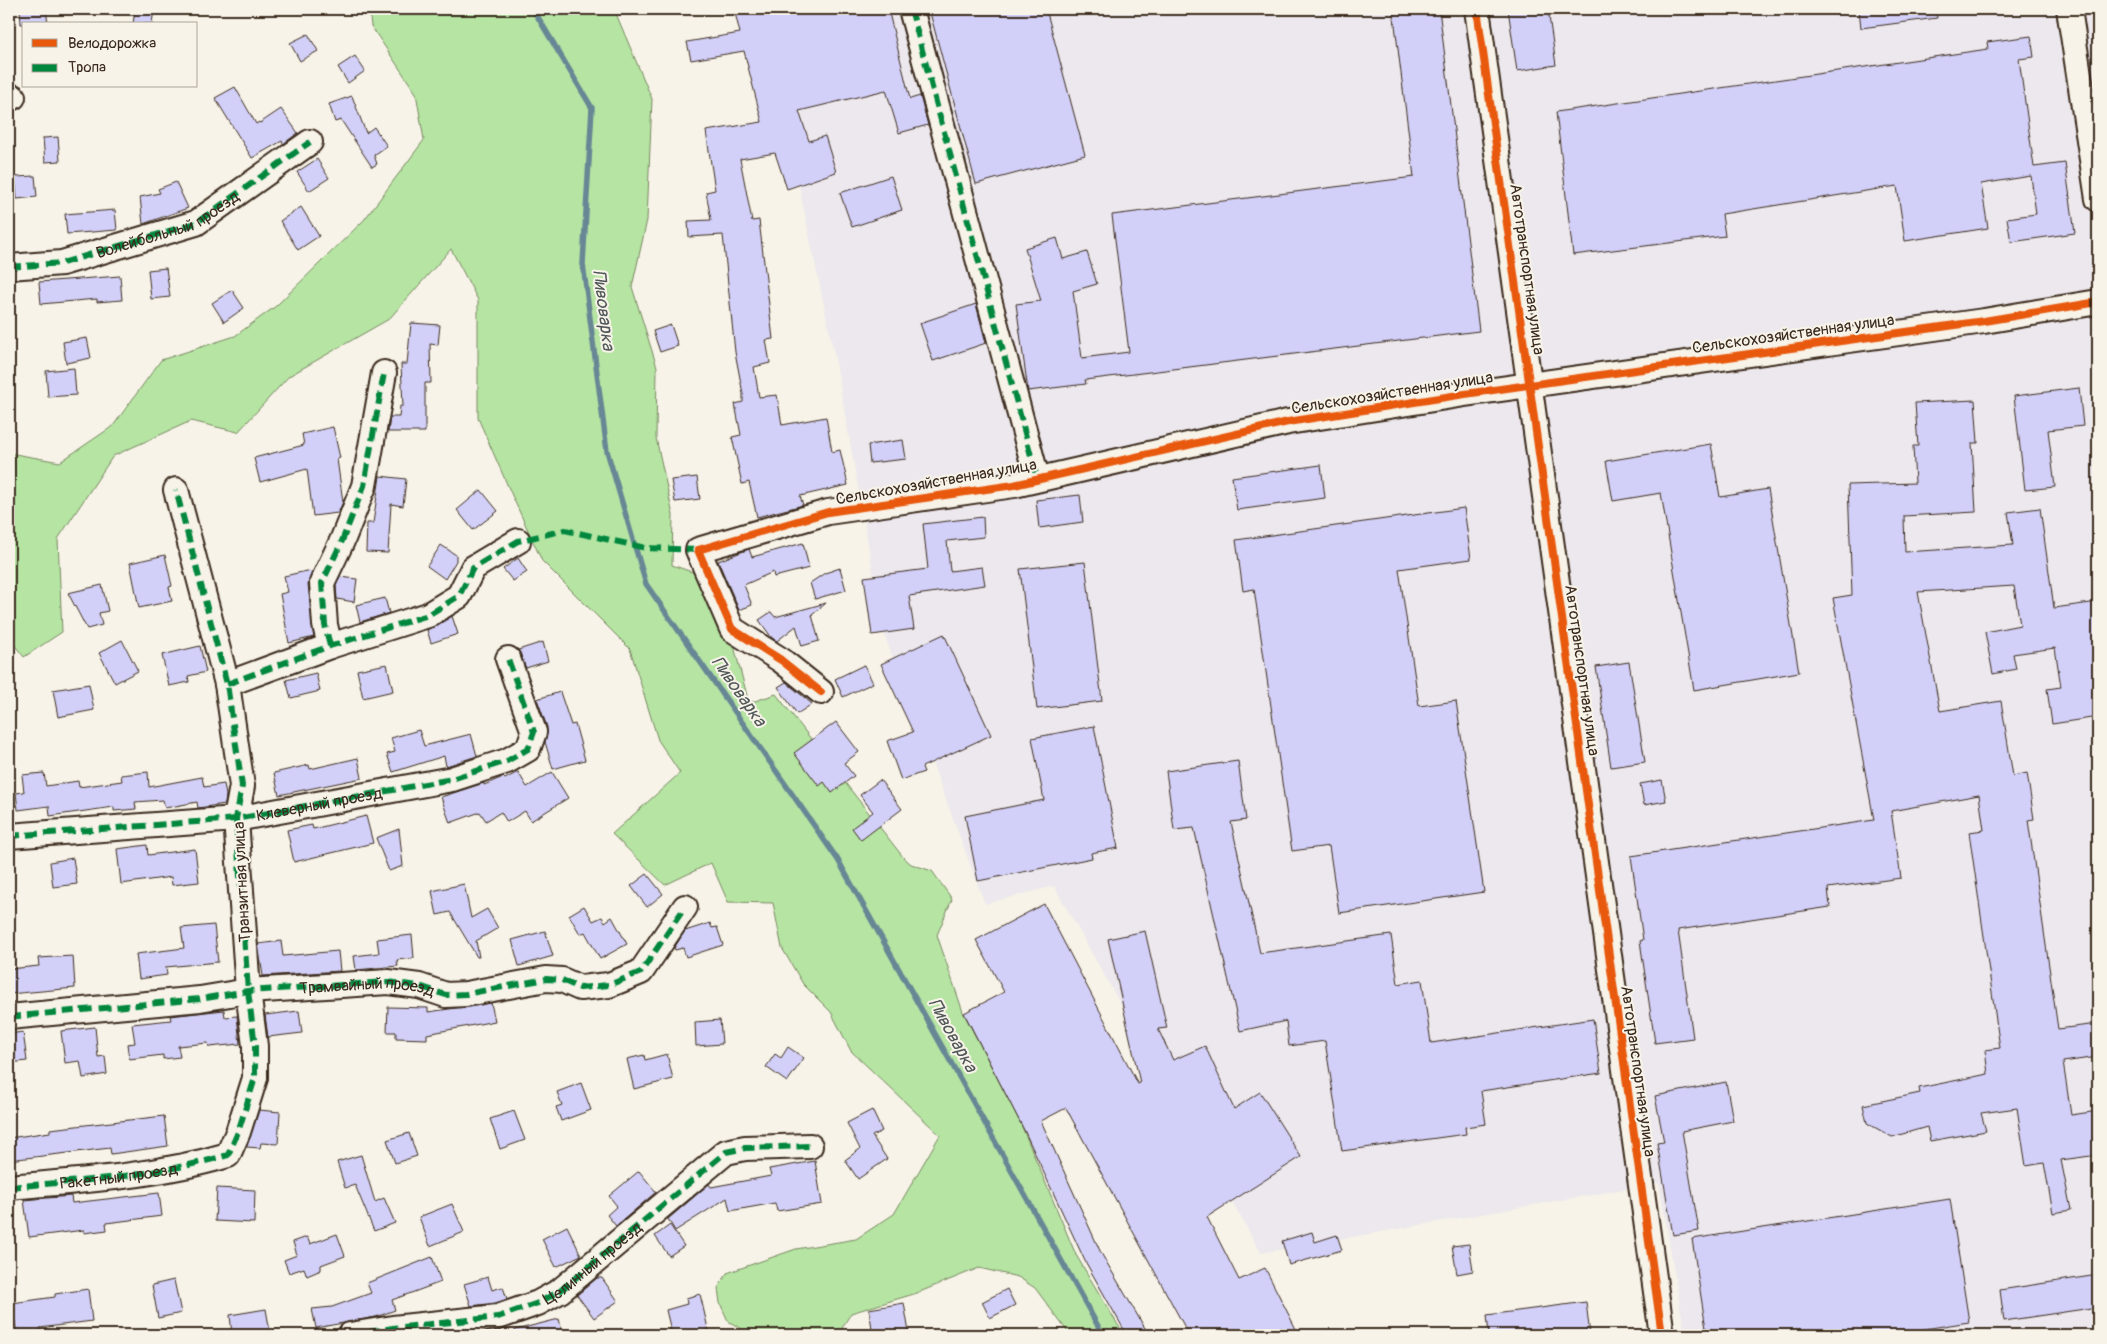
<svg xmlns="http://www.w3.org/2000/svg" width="2107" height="1344" viewBox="0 0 2107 1344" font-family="Pangolin,sans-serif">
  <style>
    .built { fill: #ece8ed }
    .green { fill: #b5e4a3; stroke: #788760 }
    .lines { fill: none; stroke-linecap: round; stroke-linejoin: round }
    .stream { stroke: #678795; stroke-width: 5.5 }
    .building { fill: #d2d0f8; stroke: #3b2a1e }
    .minor-casing { stroke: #3b2a1e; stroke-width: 28 }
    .minor { stroke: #f7f3e8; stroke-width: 24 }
    .quiet { stroke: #00873e; stroke-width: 6; stroke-dasharray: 12 6; stroke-linecap: butt }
    .cycleway-casing { stroke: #f7f3e8; stroke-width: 11 }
    .cycleway { stroke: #e8590c; stroke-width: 8 }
    .labels { text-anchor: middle; stroke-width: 4; stroke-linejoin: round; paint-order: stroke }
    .street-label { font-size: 16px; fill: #3b2a1e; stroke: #f7f3e8 }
    .water-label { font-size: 18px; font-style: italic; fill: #51585a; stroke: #f7f3e8 }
  </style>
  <rect width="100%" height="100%" fill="#f7f3e8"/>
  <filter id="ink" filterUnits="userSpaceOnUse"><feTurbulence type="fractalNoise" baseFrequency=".02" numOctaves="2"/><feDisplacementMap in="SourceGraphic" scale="10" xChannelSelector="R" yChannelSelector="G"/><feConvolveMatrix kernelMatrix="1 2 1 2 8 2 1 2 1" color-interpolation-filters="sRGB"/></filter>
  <g filter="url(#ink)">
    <!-- built -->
    <path class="built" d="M762,9H2098V263L2095,264L2098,287V1335H1685L1659,1183L1261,1253L1054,886L985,904L884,634L836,363Z"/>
    <!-- green -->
    <path class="green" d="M369,9H614L652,99L647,220L632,287L657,367L656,438L673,515L672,565L695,573L739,614L735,650L749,703L776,694L903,857L911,864L932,871L952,899L937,935L963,1012L1020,1122L1076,1255L1124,1335H1070L1035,1288L1018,1277L979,1268L917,1293L851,1313L838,1335H752L728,1321L720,1303L718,1288L727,1273L796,1249L856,1239L894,1214L940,1135L851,1051L831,1012L803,984L782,948L773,903L728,902L711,863L665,885L612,834L680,773L658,740L630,649L542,561L510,491L478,418V300L451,249L389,319L289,376L238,432L191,421L113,456L58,539L62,632L24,657L9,638V453L60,462L113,426L161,360L235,336L276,306L364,220L424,140L416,93L371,26Z"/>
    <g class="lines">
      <!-- stream -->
      <path class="stream" d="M533,9L592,108L583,264L607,451L646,584L838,860L1103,1335"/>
    </g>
    <!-- building -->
    <path class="building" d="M20,9H46L48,24H21Z
      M135,9H154L152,24H133Z
      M734,9H888L910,99L920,96L928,125L899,133L886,90L799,111L809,141L825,136L836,172L787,189L775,153L740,159L752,221L759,220L773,339L766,340L770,363L754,367L759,397L777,395L782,425L826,417L832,452L840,450L848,485L800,496L803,505L757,517L749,482L742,484L732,437L741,435L735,404L743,402V394L735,352L723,235L689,237L688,221L711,220L706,192L715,190L706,131L762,122L744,51L691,60L687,42L740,33Z
      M929,9H1046L1085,155L976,184Z
      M1393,9H1439L1479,331L1085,380L1086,384L1028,391L1016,304L1041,301L1025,248L1057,238L1063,259L1087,252L1097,284L1073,291L1082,358L1129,352L1112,215L1414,177Z
      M1508,9H1548L1556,65L1517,71Z
      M1859,9H1936L1937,18L1861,28Z
      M308,34L318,51L300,61L290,43Z
      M2031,36L2034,57L2019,59L2034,167L2065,163L2075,233L2011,242L2007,218L2036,214L2031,176L1981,184L1988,228L1905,241L1897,186L1722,214L1725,236L1573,255L1556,112L1988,49L1987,42Z
      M355,56L365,71L348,83L338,67Z
      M235,87L256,124L259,122L260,123L281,109L298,133L283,144L282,141L252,158L215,98Z
      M352,96L366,133L374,127L387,146L374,155L377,164L372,167L341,120L335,122L329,104Z
      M58,137L60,161L45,162L43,138Z
      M317,159L329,178L309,191L297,172Z
      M35,176L37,197L17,199L15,177Z
      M891,176L902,210L852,227L840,193Z
      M176,182L188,208L143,224L140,197L160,193L158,189Z
      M301,207L319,236L298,250L280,221Z
      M115,210L117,230L67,234L65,214Z
      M166,268L170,297L151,299L148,270Z
      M120,276L122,300L97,302V299L41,304L39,282Z
      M232,290L244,308L224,322L212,303Z
      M976,304L986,343L933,361L920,323Z
      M411,323L440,325L438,345L430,344L431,383H425V432H388L390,417H399L400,406H403L401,364H407Z
      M671,325L678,346L660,352L653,331Z
      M87,338L91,358L66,363L63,342Z
      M74,368L76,395L48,397L46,371Z
      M2079,388L2083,426L2048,430L2055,487L2025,490L2014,396Z
      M1975,400L1978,443H1972L1976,512L1904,516L1905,552L2013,545L2008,512L2040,508L2054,608L2098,602V717L2052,724L2047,689L2061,687L2055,648L2013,654L2016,669L1993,674L1985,632L2020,625L2014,586L1918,592L1940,711L2001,701L2013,776L2027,773L2034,819L2028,820L2058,1029L2097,1024L2098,1057L2063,1062L2071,1115L2098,1111V1155L2061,1160L2071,1210L2053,1213L2044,1163L2026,1166L2017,1108L1981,1113L1986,1131L1930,1141L1927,1127L1892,1137L1867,1123L1863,1105L1920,1093L1919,1088L1988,1074L1985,1050L2000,1048L1969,832L1984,830L1979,795L1891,811L1901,878L1828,888L1830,907L1678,930L1693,1038L1655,1043L1640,941L1643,940L1631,856L1874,820L1833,598L1852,595L1848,485L1915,483L1913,446H1918L1915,403Z
      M333,427L340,458L337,459L343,502L338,513L313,516L307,469L260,482L254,458L304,445L302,434Z
      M903,440L906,459L870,463L868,445Z
      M1711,444L1720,497L1768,489L1799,672L1694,690L1661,493L1613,501L1606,461Z
      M1321,465L1325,498L1237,510L1232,477Z
      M380,476L406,479L403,506L391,504L388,553L366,552L367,523H373Z
      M697,477L700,499L675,502L671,480Z
      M481,490L498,511L473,530L457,510Z
      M1080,495L1083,522L1039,528L1036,500Z
      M1464,508L1471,559L1399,569L1419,706L1456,701L1484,892L1339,913L1329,846L1292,851L1254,589L1243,591L1236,540Z
      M983,517L984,537L947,541L950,571L982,567L985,585L909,596L914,629L872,635L864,577L928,569L923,524Z
      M803,543L809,568L774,577L773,572L744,585L752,605L739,610L718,561L749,549L752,557Z
      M441,545L456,555V561L445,579L427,566Z
      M165,555L172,586L169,587L172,601L139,608L130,563Z
      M518,558L527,572L513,581L503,569Z
      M1085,562L1102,701L1037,709L1020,569Z
      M840,568L846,590L815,599L810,583L825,573Z
      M307,571L312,572L308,584L314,637L289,643L280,594L288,592L284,576Z
      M340,577L357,579L354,602L337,599L336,586Z
      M102,585L108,611L99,613L102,625L87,629L68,593Z
      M385,598L389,613L360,622L356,605Z
      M826,603L812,615L819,641L802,646L796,626L777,641L772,638L759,620L771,612L775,617Z
      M452,616L458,634L431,643L427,630Z
      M944,634L991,735L922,767L924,772L901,780L887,741L913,732L881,664Z
      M122,640L138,671L115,683L99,653Z
      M543,642L548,661L526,668L518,650Z
      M200,646L206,672L188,676L189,682L169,686L162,655Z
      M1629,662L1645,762L1611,767L1596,667Z
      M387,664L393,691L363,698L357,670Z
      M864,665L873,683L843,697L835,679Z
      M316,673L320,691L291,698L286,680Z
      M786,682L812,704L797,714L778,687Z
      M89,684L94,710L58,717L53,690Z
      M560,692L571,725L575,724L585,760L553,769L545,742L547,727L537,699Z
      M836,722L859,752L844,763L854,776L832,793L824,782L819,786L794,753Z
      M1094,726L1118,848L1091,853L1092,858L978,881L965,816L1044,800L1032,738Z
      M419,730L424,746L471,734L477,756L446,766L444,756L393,772L387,754L395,752L391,738Z
      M358,758L362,778L279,795L274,773L309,765L310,769Z
      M1238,761L1246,820L1231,822L1260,953L1391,935L1398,984L1422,980L1431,1043L1593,1019L1601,1073L1481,1091L1486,1124L1465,1127L1466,1134L1342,1151L1325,1041L1289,1046L1286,1021L1240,1031L1194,828L1174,830L1166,771Z
      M148,772L149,787L202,777L204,787L224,784L226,795L225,804L198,808L197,802L165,808L163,800L135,802L136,809L114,811V807L50,816L49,806L18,810L16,793L24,792L22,775L44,773L46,786L78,781L79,787L122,781L121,775Z
      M518,772L527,787L552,772L568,798L531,821L525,811L507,822L501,812L486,821L480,812L450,823L441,797L484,783V785L503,777L505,779Z
      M880,780L902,809L861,840L852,828L873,812L860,795Z
      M1662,780L1666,801L1644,805L1640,784Z
      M366,816L373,843L294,862L287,830L312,825L313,829Z
      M399,829L403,866L389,871L376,838Z
      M147,845L148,855L195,849L199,882L172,885L171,877L121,884L117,849Z
      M73,858L77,884L53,887L50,862Z
      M647,874L663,894L647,907L631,886Z
      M464,884L471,918L487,909L498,928L476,941L479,957H477L450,912L437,915L432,891Z
      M1044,904L1138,1084L1140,1083L1108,939L1145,931L1167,1028L1158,1029L1173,1060L1205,1046L1234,1109L1260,1092L1301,1157L1207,1217L1239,1280L1265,1268L1299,1335H1189L1066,1108L1041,1121L1101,1253L1149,1335H1127L1085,1261L1024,1130L964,1013L1004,992L976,940Z
      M584,906L593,921L602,917L605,922L612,917L627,944L600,959L585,932L580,934L569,915Z
      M710,923L712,928L717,927L723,945L686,957L683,948L675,950L674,948L685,931Z
      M214,925L218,962L166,967L167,975L139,979L136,954L184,948L181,928Z
      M545,931L553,956L519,966L512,940Z
      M412,935L414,958L397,960L398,966L356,970L354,956L379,953L377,939Z
      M281,941L283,956L338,951L340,971L263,976L258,944Z
      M73,956L75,988L9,994V969L39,966L38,958Z
      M491,1003L495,1021L427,1034V1039L396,1038V1032H387L388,1007L428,1008V1012Z
      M224,1010L225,1017L237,1016L240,1044L209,1047L208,1043L178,1046L180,1057L163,1059V1055L129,1059L127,1044L135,1043L132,1024L171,1020L170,1016Z
      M299,1011L302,1033L268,1037L265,1015Z
      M720,1020L722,1044L696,1046L695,1022Z
      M95,1027L98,1057L105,1056L107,1074L83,1078L80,1061L65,1063L61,1031Z
      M23,1032L27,1061L9,1063V1034Z
      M788,1047L804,1058L787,1082L766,1067L775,1054L781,1058Z
      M667,1054L673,1079L634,1089L627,1059L644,1055L645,1060Z
      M1726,1082L1733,1121L1682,1131L1699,1231L1673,1235L1657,1143L1664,1142L1655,1096Z
      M581,1083L591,1110L561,1121L556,1107L562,1105L557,1092Z
      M259,1110L280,1112L278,1144L261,1143L260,1148L246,1147Z
      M872,1110L882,1131L872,1136L887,1159L858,1179L845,1160L860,1149L847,1123Z
      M514,1111L525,1140L500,1149L490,1119Z
      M164,1116L168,1146L111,1154L110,1148L9,1160V1138L50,1132V1129Z
      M409,1133L417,1156L395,1163L387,1140Z
      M361,1155L375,1202L384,1198L395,1223L374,1231L355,1185L345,1188L337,1162Z
      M815,1161L822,1204L777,1211L775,1203L730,1211L727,1198L675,1231L668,1219L709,1184L711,1187L771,1176L769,1169Z
      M639,1171L656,1192L616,1226L607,1215L617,1206L609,1196Z
      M217,1188L255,1190L254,1223L215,1221Z
      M159,1193L162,1216L106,1223L107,1230L84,1233V1230L29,1237L24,1200L71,1196L72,1203Z
      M1950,1199L1969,1322L1886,1335H1707L1692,1239Z
      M452,1204L464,1232L430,1246L419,1217Z
      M670,1225L684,1246L669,1256L655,1236Z
      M567,1226L581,1255L556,1267L542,1239Z
      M1312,1232L1315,1242L1337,1235L1342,1250L1289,1265L1282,1241Z
      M337,1234L345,1256L321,1265V1270L307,1276L304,1268L289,1273L284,1260L297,1255L293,1242L307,1237L310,1244Z
      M1469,1244L1473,1271L1457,1274L1452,1246Z
      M432,1257L441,1282L392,1300L395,1310L376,1317L316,1328L312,1309L332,1307L371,1293L367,1283Z
      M2098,1275V1307L2004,1321L2000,1290Z
      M488,1277L492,1290L503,1287L507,1299L495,1303L471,1306L464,1284Z
      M597,1278H602L618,1301L594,1318L577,1295Z
      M174,1280L181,1313L158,1318L152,1285Z
      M88,1289L92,1321L40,1328L41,1335H17L12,1303L55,1297V1294Z
      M1007,1289L1015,1305L990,1318L982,1302Z
      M700,1294L709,1333L699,1335H672L666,1310L687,1304L686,1298Z
      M1586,1302L1590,1335H1489L1487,1315Z
      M904,1303L909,1332L890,1335H873L869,1309Z
      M266,1309L270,1332L232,1335L230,1315Z
      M559,1319L563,1335H516L515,1330Z"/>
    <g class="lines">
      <!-- minor casing -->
      <g class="minor-casing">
        <g id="minor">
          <path d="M911,9L1037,478"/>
          <path d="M1477,9L1662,1335"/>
          <path d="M2069,9L2098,199"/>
          <path d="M9,97H13"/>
          <path d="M9,267L62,263L196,223L310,142"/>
          <path d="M330,646L325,625L322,583L342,541L364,486L384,373"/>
          <path d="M227,684L330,646L428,615L459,596L473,568L518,541"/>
          <path d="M821,692L781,660L732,629L698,550L828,512L1014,485L1288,422L1465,394L1984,321L2098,302"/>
          <path id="s1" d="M9,836L236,819L452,779L507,761L528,749L534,732L508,659"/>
          <path d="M9,1017L200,999L248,991L388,982L419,986L446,995L466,994L546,979L562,980L580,988L609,985L641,972L685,907"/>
          <path d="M9,1187C82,1181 157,1176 228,1155L238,1132L255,1078V1046L248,991L236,819L242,786L227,684L176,490"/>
          <path id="s2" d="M350,1335L393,1328L498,1317L538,1303L560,1291L726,1152L745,1148L810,1146"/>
        </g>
      </g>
      <!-- minor -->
      <use href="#minor" class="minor"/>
      <!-- quiet -->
      <g class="quiet">
        <path d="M911,9L1037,478"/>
        <path d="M9,97H13"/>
        <path id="s3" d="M9,267L62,263L196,223L310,142"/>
        <path d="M330,646L325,625L322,583L342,541L364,486L384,373"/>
        <path d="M227,684L330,646L428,615L459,596L473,568L518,541L565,530L646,548L698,550L700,553"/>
        <path d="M9,836L236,819L452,779L507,761L528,749L534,732L508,659"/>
        <path id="s4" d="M9,1017L200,999L248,991L388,982L419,986L446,995L466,994L546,979L562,980L580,988L609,985L641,972L685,907"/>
        <path id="s5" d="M9,1187C82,1181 157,1176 228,1155L238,1132L255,1078V1046L248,991L236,819L242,786L227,684L176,490"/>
        <path d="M350,1335L393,1328L498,1317L538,1303L560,1291L726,1152L745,1148L810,1146"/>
      </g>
      <!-- cycleway casing -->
      <g class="cycleway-casing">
        <path id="cycleway" d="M1477,9L1662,1335
          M821,692L781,660L732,629L698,550L828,512L1014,485L1288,422L1465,394L1984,321L2098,302"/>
      </g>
      <!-- cycleway -->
      <use href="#cycleway" class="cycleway"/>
    </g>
  </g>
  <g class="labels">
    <!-- street labels -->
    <g class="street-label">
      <text dy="6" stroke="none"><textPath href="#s3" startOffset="166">Волейбольный проезд</textPath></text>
      <text transform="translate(1528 269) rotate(82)" y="6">Автотранспортная улица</text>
      <text transform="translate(1793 333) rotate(-8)" y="6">Сельскохозяйственная улица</text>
      <text transform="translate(1392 392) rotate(-9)" y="6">Сельскохозяйственная улица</text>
      <text transform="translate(936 481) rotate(-10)" y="6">Сельскохозяйственная улица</text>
      <text transform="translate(1583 670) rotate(82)" y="6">Автотранспортная улица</text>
      <text dy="6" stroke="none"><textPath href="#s1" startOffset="312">Клеверный проезд</textPath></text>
      <text transform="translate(241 882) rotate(-93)" y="6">Транзитная улица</text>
      <text dy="6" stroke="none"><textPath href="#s4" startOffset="360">Трамвайный проезд</textPath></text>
      <text transform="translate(1639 1071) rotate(82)" y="6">Автотранспортная улица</text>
      <text dy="6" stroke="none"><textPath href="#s5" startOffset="110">Ракетный проезд</textPath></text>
      <text dy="6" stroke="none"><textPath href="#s2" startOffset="259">Целинный проезд</textPath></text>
    </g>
    <!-- water labels -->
    <g class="water-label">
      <text transform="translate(604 310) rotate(83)" y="6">Пивоварка</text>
      <text transform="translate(739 691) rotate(55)" y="6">Пивоварка</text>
      <text transform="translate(953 1035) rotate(61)" y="6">Пивоварка</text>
    </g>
  </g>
  <!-- margin -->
  <rect width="2107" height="1344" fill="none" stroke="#f7f3e8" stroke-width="30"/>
  <rect x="15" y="15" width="2077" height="1314" fill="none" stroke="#3b2a1e" stroke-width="2" filter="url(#ink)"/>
  <!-- legend -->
  <rect x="22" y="22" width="175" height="65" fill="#f7f3e8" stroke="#aca397"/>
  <rect x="32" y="39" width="25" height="8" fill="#e8590c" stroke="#aca397"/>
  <text x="68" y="48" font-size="15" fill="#3b2a1e">Велодорожка</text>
  <rect x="32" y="64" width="25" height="8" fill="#00873e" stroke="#aca397"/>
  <text x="68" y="72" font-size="15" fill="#3b2a1e">Тропа</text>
</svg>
